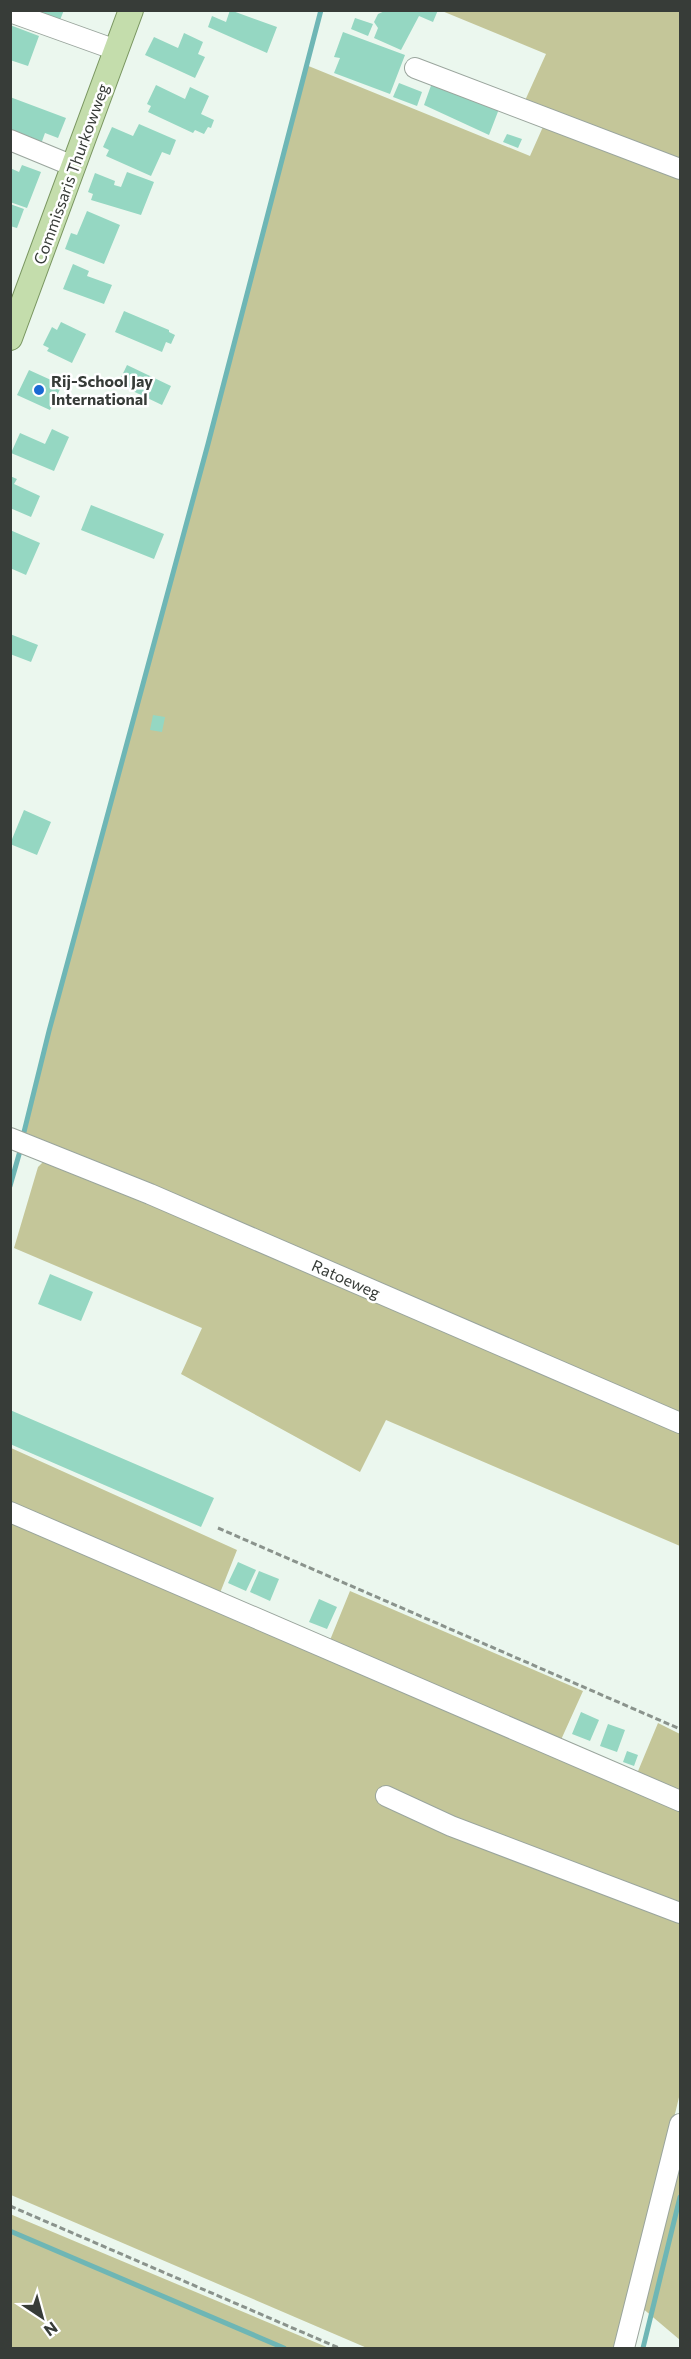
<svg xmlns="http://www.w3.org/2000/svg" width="691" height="2359" viewBox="0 0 691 2359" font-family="Commissioner,sans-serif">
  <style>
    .green { fill: #c4c699 }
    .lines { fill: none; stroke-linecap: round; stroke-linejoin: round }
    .stream { stroke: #6eb6b5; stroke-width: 5 }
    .building { fill: #95d7c2 }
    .minor-casing { stroke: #9aa59d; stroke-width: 22 }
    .major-casing { stroke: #799660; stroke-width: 26 }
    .path { stroke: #8a938c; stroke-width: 3; stroke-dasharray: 6 3; stroke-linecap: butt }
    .minor { stroke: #fff; stroke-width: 20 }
    .major { stroke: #c4ddac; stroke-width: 24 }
    .poi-dot { fill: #1969d3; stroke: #fff; stroke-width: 2 }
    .labels { text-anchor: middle; stroke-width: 5; stroke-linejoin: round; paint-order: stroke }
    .street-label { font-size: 16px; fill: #373c38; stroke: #fff }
    .poi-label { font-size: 16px; font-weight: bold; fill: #373c38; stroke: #fff; text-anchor: start }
  </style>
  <rect width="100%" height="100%" fill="#ebf7ee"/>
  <!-- green -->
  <path class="green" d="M442,11H680V165L523,105L546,54Z
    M306,65L530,156L546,120L680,174V1417L23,1136L49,1031L208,444Z
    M45,1160L680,1430V1546L386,1420L360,1472L181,1374L202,1328L14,1248L38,1167Z
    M11,1448L237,1550L218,1598L11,1509Z
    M10,1516L680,1807V2093L619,2348H367L11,2195Z
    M350,1591L583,1691L560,1742L328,1645Z
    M658,1723L680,1734V1795L636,1776Z
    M680,2149V2340L641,2307Z
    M10,2214L329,2348H11Z"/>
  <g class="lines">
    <!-- stream -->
    <path class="stream" d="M23,1136L49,1031L208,444L321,10
      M10,1186L20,1151
      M10,2231L284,2348
      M643,2348L680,2197"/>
  </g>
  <!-- building -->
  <path class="building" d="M35,10H64L60,20Z
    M230,10L277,27L267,53L208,27L212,16L226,22Z
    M387,10H438L433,22L419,16L401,50L374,38L378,28L374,22L378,14Z
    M355,18L373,24L368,36L351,29Z
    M10,25L39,36L28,66L10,60Z
    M343,32L405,55L390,94L334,73L340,58L334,57Z
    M184,33L203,42L198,54L205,57L195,78L145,55L154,37L178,48Z
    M433,80L499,109L489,135L424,105Z
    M399,83L422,92L417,106L393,97Z
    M156,85L185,99L190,87L209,96L201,114L214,120L211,128L208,127L204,134L195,130L193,133L148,112L151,106L147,104Z
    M10,97L66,118L58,138L45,133L41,144L10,132Z
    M139,124L176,140L170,155L162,152L151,176L106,156L109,150L103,147L112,127L133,136Z
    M507,134L522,139L518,148L503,142Z
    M22,165L41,172L27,208L10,202V168L19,172Z
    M127,172L154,182L141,215L91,200L93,194L88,192L95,173L115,181L114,185L121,187Z
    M10,204L24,209L17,228L10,226Z
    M87,211L120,225L104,264L65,249L71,233L77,235Z
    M73,264L89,271L87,276L112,285L104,304L63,289Z
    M124,311L169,330V332L175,335L171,344L166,342L162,352L115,332Z
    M61,322L86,334L72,363L47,351L49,348L43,345L52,327L57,330Z
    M127,365L171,386L162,405L118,384Z
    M29,370L62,385L50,410L17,395Z
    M52,429L69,437L54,471L11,453L20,433L45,444Z
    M10,476L17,479L14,484L40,496L31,517L10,508Z
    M91,505L164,534L154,559L81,530Z
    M10,530L40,543L26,575L10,568Z
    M10,634L38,645L31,662L10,654Z
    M153,715L165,717L162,732L150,730Z
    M24,810L51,822L37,855L10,844Z
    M50,1274L93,1292L81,1321L38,1304Z
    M10,1410L214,1498L201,1527L10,1444Z
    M238,1562L256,1570L246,1591L228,1583Z
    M259,1571L279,1579L270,1601L250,1592Z
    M319,1599L337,1607L327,1629L309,1622Z
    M581,1712L599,1720L590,1741L572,1734Z
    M608,1724L625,1730L617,1752L600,1746Z
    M627,1751L638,1755L634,1766L623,1762Z"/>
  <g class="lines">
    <!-- minor casing -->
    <g class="minor-casing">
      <path id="minor" d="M10,12L116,50
        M415,68L680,169
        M10,140L73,166
        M10,1138L150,1194L680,1423
        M10,1512L680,1801
        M386,1796L451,1826L680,1913
        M624,2348L680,2124"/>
    </g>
    <!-- major casing -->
    <g class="major-casing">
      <path id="major" d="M10,338L131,10"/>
    </g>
    <!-- path -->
    <path class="path" d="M218,1528L680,1729
      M10,2206L339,2348"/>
    <!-- minor -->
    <use href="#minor" class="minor"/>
    <!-- major -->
    <use href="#major" class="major"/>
  </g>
  <!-- markers -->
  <circle class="poi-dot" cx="39" cy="390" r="6"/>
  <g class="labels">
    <!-- street labels -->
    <g class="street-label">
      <text transform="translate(71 174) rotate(-70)" y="6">Commissaris Thurkowweg</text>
      <text transform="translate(346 1279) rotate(24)" y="6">Ratoeweg</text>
    </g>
    <!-- poi labels -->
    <g class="poi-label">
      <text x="51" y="387">Rij-School Jay<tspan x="51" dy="18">International</tspan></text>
    </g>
  </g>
  <!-- border -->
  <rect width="691" height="2359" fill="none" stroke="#373c38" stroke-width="24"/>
  <!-- north arrow -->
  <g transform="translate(42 2317) rotate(144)" stroke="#ffffff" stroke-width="4.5" paint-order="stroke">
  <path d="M0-4.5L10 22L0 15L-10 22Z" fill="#373c38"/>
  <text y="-9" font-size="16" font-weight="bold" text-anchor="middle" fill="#373c38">N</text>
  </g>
</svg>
